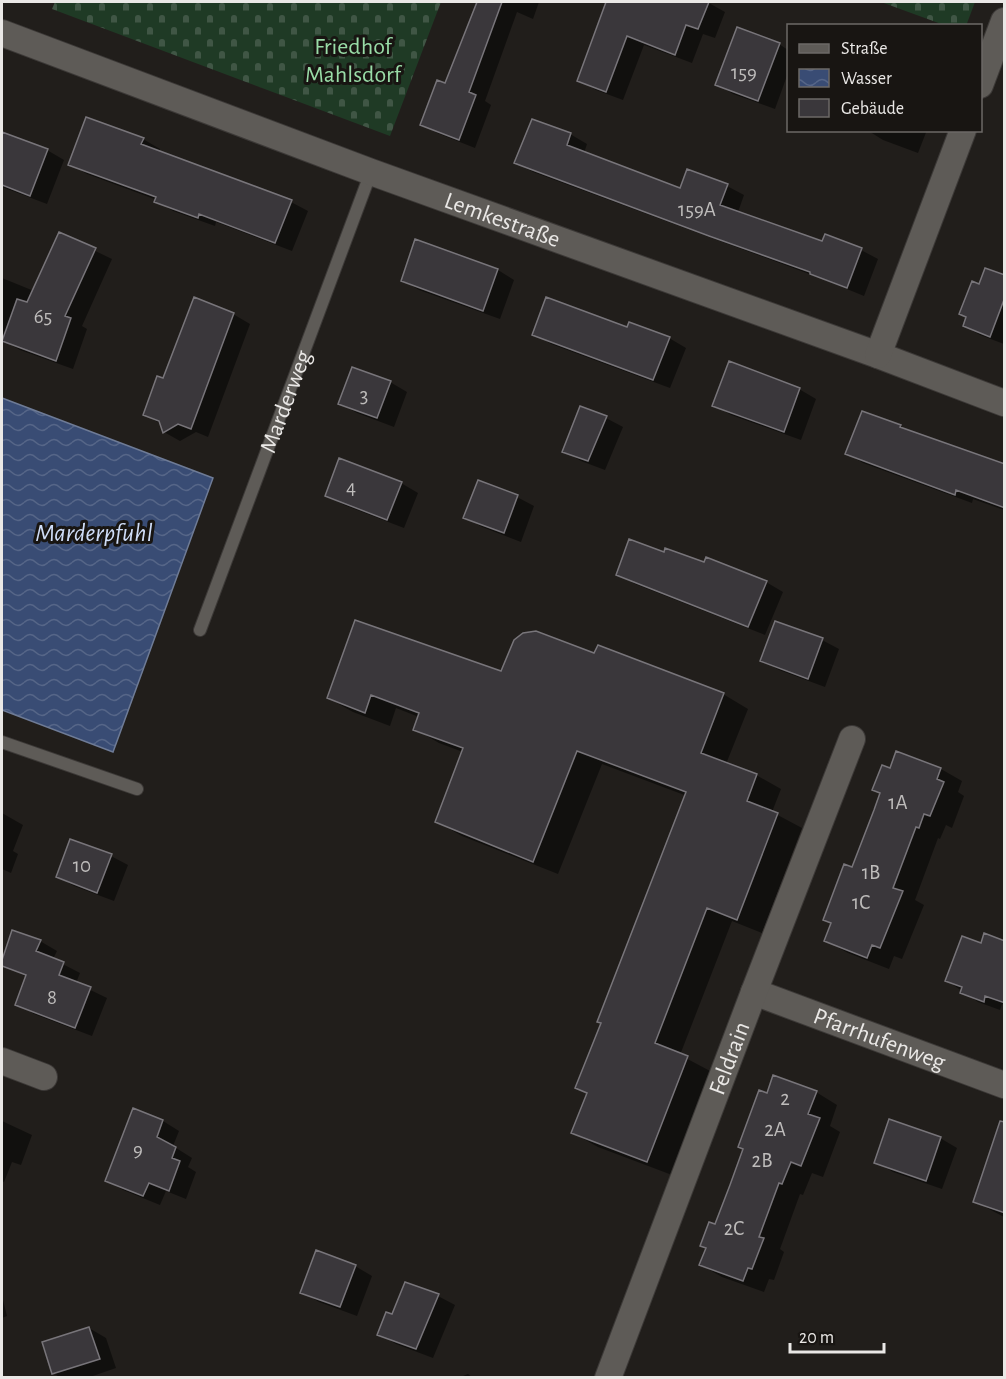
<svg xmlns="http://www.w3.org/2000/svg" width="1006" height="1379" viewBox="0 0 1006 1379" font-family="'Alegreya Sans',sans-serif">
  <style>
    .cemetery { fill: url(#cemetery-stones) }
    .water { fill: url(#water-waves); stroke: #6e7b96; stroke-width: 1.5 }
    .shadow { fill: #0007 }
    .building { fill: #3a373b; stroke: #78757a; stroke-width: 1.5 }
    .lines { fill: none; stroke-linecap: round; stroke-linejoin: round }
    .service-casing { stroke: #3c3937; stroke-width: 14 }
    .minor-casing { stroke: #3c3937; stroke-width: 28 }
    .service { stroke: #5e5b57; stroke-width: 12 }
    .minor { stroke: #5e5b57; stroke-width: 26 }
    .labels { text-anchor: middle; stroke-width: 6; stroke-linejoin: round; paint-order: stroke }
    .number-label { font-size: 21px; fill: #bebcbb }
    .park-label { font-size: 24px; fill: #99dca7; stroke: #181512 }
    .street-label { font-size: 24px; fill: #eae8e6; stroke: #181512 }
    .water-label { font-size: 26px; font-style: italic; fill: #cfddf8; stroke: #181512 }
  </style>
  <defs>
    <pattern id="cemetery-stones" width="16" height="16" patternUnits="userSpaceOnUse" patternTransform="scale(1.5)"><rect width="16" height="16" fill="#1f3a25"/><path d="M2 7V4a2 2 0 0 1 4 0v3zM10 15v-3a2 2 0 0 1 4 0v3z" fill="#405645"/></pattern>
    <pattern id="water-waves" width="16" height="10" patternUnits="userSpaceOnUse" patternTransform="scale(1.5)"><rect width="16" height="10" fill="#394c74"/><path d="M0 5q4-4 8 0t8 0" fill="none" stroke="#566688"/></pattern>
  </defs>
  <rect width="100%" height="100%" fill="#211e1b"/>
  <!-- cemetery -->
  <path class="cemetery" d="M55,2H441L390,136L52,9Z
    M881,2H975L966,26L944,25Z"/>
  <!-- water -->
  <path class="water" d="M2,398L213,478L113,752L2,710Z"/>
  <!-- shadow -->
  <path class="shadow" d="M479,2H539L533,19L517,12L485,101L491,105L475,148L437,133L422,124L446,85Z
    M608,2H636L656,9L659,2H707L725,12L715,38L703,34L692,63L644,45L623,100L596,90L579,80Z
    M779,44L788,50V73L775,109L733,94L717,84Z
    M867,130H927L918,153L883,140Z
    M2,133L47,150L64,160L47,204L2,187Z
    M570,134L587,144L584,153L680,190L727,186L744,195L738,212L823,243L826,236L861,250L878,259L864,296L820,278L533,172L516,163Z
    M143,139L160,149L159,152L291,202L308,211L292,251L216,222L215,226L173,211L156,201L157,200L87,174L70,164Z
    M60,234L112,259L82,326L87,329L73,369L20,350L2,340V278L34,291Z
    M416,241L498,270L514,280L500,319L419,290L402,280Z
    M1004,277V344L980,335L964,326L980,286Z
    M233,314L250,324L208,437L196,432L180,441L164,432L161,424L145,415L163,380Z
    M628,329L669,338L686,348L670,388L551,344L534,334Z
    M390,382L407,392L394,427L357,413L340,404Z
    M799,389L816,399L801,440L731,415L714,405Z
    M580,408L606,418L623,427L605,470L581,461L564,451Z
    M862,413L1004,466V510L973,499L972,503L863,463L846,453Z
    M479,482L517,497L534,506L521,542L482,527L465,517Z
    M401,483L418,493L404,528L344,505L327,496Z
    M665,554L766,582L783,592L765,635L635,584L618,575Z
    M822,640L839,649L825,687L779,670L762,660Z
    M595,655L723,694L748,709L726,764L756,775L781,789L772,812L802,828L762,933L732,921L680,1055L712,1072L672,1175L598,1147L573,1133L588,1094L577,1087L687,796L602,764L558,874L462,836L437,822L463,752L439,743L415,729L419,717L396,708L390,726L353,712L328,698L502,673Z
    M897,752L941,769L962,781L958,792L964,796L952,828L946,825L940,839L938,838L915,900L924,905L902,959L894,956L889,969L848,953L826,941L832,924L825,920L853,869Z
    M2,813L23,825L13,851L18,854L11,873L2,869Z
    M111,856L128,865L114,901L74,886L58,877Z
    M13,932L40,941L57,951L53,959L80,973L76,983L107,998L92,1036L34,1014L17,1004L27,977L2,965Z
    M1004,942V1005L1002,1004L1000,1010L978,1002L946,980L981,945Z
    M774,1077L816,1092L837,1105L830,1126L840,1132L823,1177L812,1173L803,1195L800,1194L780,1249L784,1252L774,1280L769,1279L764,1292L722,1277L701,1265Z
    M134,1110L163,1121L179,1131L173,1146L192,1158L188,1167L196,1172L186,1199L166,1191L160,1205L123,1190L107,1181Z
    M2,1121L32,1135L21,1165L12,1162L4,1182L2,1181Z
    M940,1138L957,1148L942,1189L893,1172L876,1162Z
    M1004,1167V1217L974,1201Z
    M355,1266L372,1276L357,1316L319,1302L302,1292Z
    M2,1296L7,1316L2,1318Z
    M438,1296L455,1305L433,1358L396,1344L379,1334L393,1316Z
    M89,1328L106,1338L116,1368L87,1378H61L53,1373Z
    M468,1374L473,1378H458Z"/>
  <!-- building -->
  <path class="building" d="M477,2H502L469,92L476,95L459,140L420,125L437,80L445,83Z
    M606,2H709L698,29L686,25L675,55L627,36L606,92L577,81Z
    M737,27L780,43L758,101L715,85Z
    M86,117L144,138L141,144L292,200L275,243L199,214L198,218L154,202L156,197L68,165Z
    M532,119L571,133L567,145L680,188L687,169L728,184L720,205L822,241L825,234L862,248L847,288L810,274V272L709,236L514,163Z
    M2,132L48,149L30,196L2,185Z
    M59,232L96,248L65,316L71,318L56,361L2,341L17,299L27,302Z
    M415,239L498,269L483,311L401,281Z
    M985,268L1005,275V297L990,337L963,326L966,317L959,314L972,281L979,284Z
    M194,297L234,313L191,429L178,424L163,433L159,421L143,415L157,376L163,378Z
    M546,297L627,327L629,322L670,337L653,380L532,335Z
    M729,361L800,388L784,432L712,406Z
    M352,367L391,381L377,418L338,404Z
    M580,406L607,416L588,461L562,452Z
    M862,411L901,425L900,427L1005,464V508L956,490L955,495L845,454Z
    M339,458L402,482L387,520L325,496Z
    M478,480L518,495L504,533L463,518Z
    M629,539L664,552L665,548L704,562L706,557L767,581L748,627L616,575Z
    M355,620L501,671L514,640L523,633L536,631L594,653L598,645L724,693L701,753L757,774L747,801L778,813L737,920L707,908L655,1043L688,1056L647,1162L571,1133L587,1093L575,1088L601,1023L597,1022L686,792L577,751L533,862L435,822L463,748L413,730L419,713L371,695L365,713L327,698Z
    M775,621L823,638L808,679L760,661Z
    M896,751L941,768L937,779L944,782L930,816L924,814L919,828L916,827L893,888L903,891L880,948L872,945L867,958L824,941L831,923L823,920L844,864L852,867L874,810L880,793L872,790L882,765L890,768Z
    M70,839L112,854L97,893L56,877Z
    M12,930L41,940L36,951L64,962L59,975L91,987L75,1028L15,1005L26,975L2,966V960Z
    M984,933L1005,941V1003L985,996L984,1002L960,993L962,987L945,981L962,936L981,943Z
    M773,1075L817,1091L808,1114L820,1118L801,1166L791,1162L782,1184L779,1183L759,1237L764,1238L752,1269L748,1268L743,1281L699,1265L706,1248L700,1246L709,1222L715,1224L730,1185L743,1149L738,1147L759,1090L767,1093Z
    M133,1108L163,1120L157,1137L176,1147L172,1158L180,1161L169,1191L149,1183L143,1196L105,1181Z
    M889,1119L941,1137L926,1181L874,1163Z
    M1000,1121L1005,1122V1213L973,1202Z
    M316,1250L356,1265L340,1307L300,1293Z
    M405,1282L439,1294L416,1349L377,1335L386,1312L392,1314Z
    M89,1327L100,1359L52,1374L42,1342Z"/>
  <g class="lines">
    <!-- service casing -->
    <g class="service-casing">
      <g id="service">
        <path id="s1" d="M200,630L371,172"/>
        <path d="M2,742L137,789"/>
      </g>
    </g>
    <!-- minor casing -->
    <g class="minor-casing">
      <g id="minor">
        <path id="s2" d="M2,33L371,172L878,355L1004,403"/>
        <path d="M980,85L1004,21"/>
        <path d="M878,355L963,130"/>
        <path id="s3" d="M754,992L1004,1085"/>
        <path d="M2,1061L44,1077"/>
        <path id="s4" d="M608,1378L754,992L852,739"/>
      </g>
    </g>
    <!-- service -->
    <use href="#service" class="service"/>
    <!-- minor -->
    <use href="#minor" class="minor"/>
  </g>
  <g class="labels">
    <!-- number labels -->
    <g class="number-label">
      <text x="744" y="79">159</text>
      <text x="697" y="216">159A</text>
      <text x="43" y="323">65</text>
      <text x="364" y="402">3</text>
      <text x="351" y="494">4</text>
      <text x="898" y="809">1A</text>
      <text x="82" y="872">10</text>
      <text x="871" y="879">1B</text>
      <text x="861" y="909">1C</text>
      <text x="52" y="1004">8</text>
      <text x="785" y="1105">2</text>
      <text x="775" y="1136">2A</text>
      <text x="138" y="1156">9</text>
      <text x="762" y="1167">2B</text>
      <text x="734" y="1235">2C</text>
    </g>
    <!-- park labels -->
    <g class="park-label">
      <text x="353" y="54">Friedhof<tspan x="353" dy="28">Mahlsdorf</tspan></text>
    </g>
    <!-- street labels -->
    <g class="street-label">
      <text dy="8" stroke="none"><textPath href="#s2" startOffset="534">Lemkestraße</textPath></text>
      <text dy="8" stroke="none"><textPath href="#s1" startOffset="244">Marderweg</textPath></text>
      <text dy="8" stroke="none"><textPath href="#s3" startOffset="134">Pfarrhufenweg</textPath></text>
      <text dy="8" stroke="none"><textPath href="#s4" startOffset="342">Feldrain</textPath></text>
    </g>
    <!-- water labels -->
    <g class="water-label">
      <text x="94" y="541">Marderpfuhl</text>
    </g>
  </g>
  <!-- border -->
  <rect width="1006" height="1379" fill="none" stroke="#eae8e6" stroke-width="6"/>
  <!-- legend -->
  <rect x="787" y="24" width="195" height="108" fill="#181512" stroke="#6c6967" stroke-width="1.5"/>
  <rect x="799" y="44" width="30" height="9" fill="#5e5b57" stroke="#6c6967" stroke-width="1.5"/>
  <text x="841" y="54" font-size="18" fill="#eae8e6">Straße</text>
  <rect x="799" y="69" width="30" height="18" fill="url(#water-waves)" stroke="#6c6967" stroke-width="1.5"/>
  <text x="841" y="84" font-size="18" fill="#eae8e6">Wasser</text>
  <rect x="799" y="99" width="30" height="18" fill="#3a373b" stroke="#6c6967" stroke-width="1.5"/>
  <text x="841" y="114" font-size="18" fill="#eae8e6">Gebäude</text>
  <!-- scale -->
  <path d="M790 1343v9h94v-9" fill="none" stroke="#eae8e6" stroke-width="3"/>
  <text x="799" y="1343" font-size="18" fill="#eae8e6" stroke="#181512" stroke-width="4.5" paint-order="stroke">20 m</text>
</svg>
